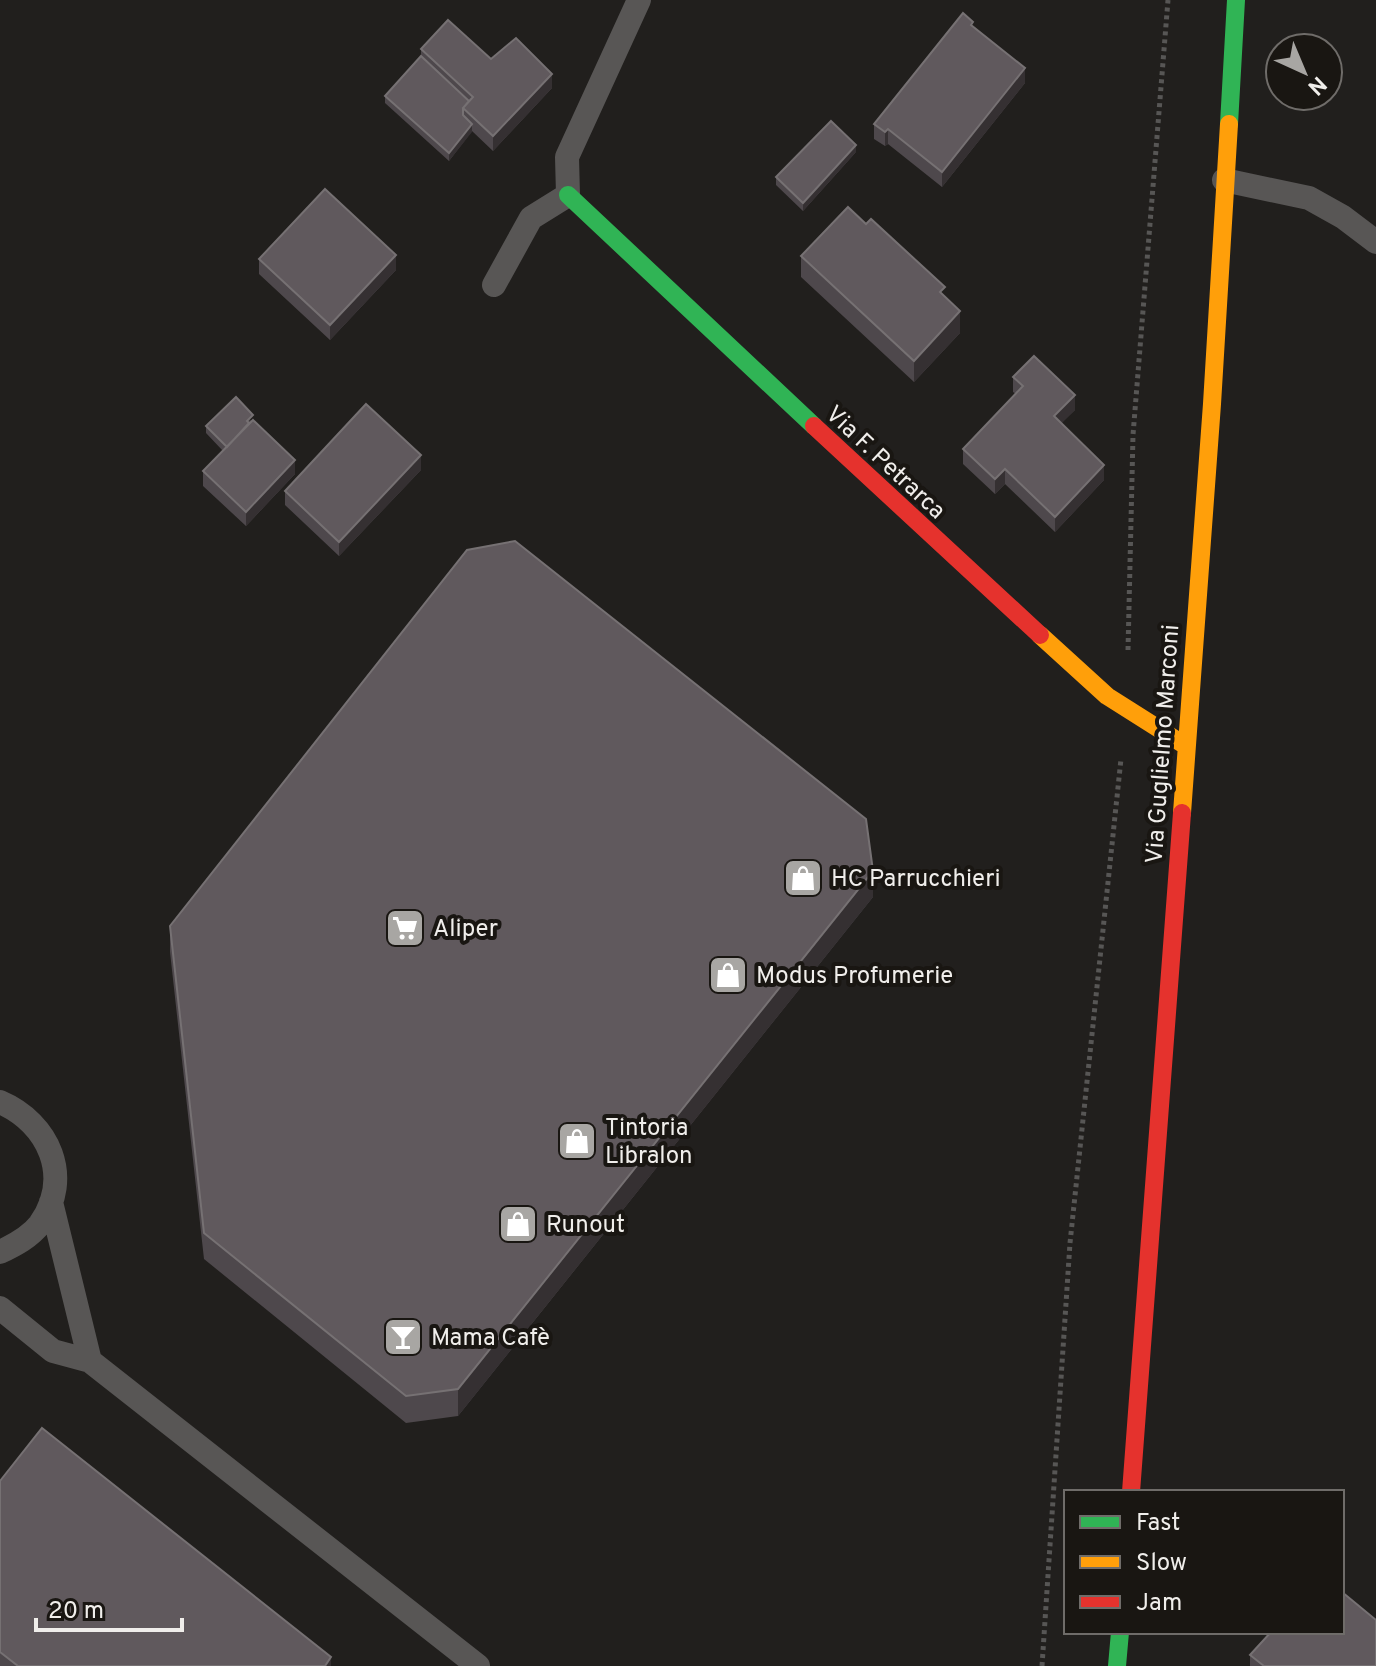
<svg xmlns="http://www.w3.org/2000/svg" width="1376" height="1666" viewBox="0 0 1376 1666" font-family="Overpass,sans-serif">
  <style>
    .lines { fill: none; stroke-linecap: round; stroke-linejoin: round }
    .path { stroke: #575655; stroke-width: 5; stroke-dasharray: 4 4; stroke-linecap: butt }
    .lane { stroke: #585655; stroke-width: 24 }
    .fast { stroke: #30b455; stroke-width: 18 }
    .slow { stroke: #ff9f0a; stroke-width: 18 }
    .jam { stroke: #e5322d; stroke-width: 18 }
    .wall { fill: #4e484c }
    .shaded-wall { fill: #353032 }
    .building { fill: #60595d; stroke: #767173; stroke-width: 2 }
    .labels { text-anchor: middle; stroke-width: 8; stroke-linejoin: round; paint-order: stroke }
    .street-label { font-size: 24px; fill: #f0eeeb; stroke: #191612 }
    .poi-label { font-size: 24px; fill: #f0eeeb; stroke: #191612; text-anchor: start }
  </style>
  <rect width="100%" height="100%" fill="#211f1d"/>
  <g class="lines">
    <!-- path -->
    <path class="path" d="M1128,650L1133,435L1168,0
      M1042,1666L1070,1243L1121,759"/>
    <!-- lane -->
    <path class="lane" d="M1224,180L1309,198L1343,217L1376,242
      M494,285L531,218L568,195L567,157L639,0
      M0,1102C49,1123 73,1177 40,1224C30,1237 15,1245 0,1252
      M51,1202L90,1361
      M0,1308L53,1351L90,1361L478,1666"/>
    <!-- fast -->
    <path class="fast" d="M1229,124L1236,0
      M568,195L814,426
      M1117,1666L1120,1632"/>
    <!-- slow -->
    <path class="slow" d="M1040,635L1107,696L1186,746
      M1182,813L1212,404L1229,124"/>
    <!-- jam -->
    <path class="jam" d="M814,426L1040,635
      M1131,1492L1182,813"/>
  </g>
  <!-- wall -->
  <path class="wall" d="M973,27L1025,83L942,187L888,144L885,146L874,139V124Z
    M421,49L491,59L552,88L493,151L472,131L449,161L385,103V96L421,56Z
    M856,152L803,211L776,185V177Z
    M801,256L945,297L960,333L914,382L801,277Z
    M259,259L396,270L330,340L259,274Z
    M1013,377L1075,410L1061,423L1104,480L1055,532L1005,484L995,494L963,464V449L1016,394L1013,392Z
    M253,420L295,474L246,526L203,486V471L223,451L206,433V426Z
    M421,470L339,556L285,505V491Z
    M873,897L458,1416L406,1423L204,1259L170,952V926Z
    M0,1481L331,1666H0Z
    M1250,1655L1376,1666H1250Z"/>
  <!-- shaded-wall -->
  <path class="shaded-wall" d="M1025,68V83L942,187V172Z
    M552,74V88L493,151V136Z
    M472,124V132L449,161V153Z
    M888,129V144L885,146V132Z
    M856,145V152L803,211V203Z
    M396,255V270L330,340V325Z
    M960,311V333L914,382V361Z
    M1075,395V410L1054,431V416Z
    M421,455V470L339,556V542Z
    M295,460V474L246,526V512Z
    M1104,465V480L1055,532V517Z
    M1005,469V484L995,494V479Z
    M873,871V897L458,1416V1389Z
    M331,1657V1666H325Z"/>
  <!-- building -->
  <path class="building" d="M963,13L973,22L971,25L1025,68L942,172L888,129L885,132L874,124Z
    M448,20L491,59L516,38L552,74L493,136L463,108L473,97L421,49Z
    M421,56L469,101L463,108V115L472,124L449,153L385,96Z
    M831,121L856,145L803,203L776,177Z
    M325,189L396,255L330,325L259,259Z
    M848,207L866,224L871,219L945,287L940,292L960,311L914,361L801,256Z
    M1034,356L1075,395L1054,416L1104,465L1055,517L1005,469L995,479L963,449L1023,386L1013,377Z
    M236,397L253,415L247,421L249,423L227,447L206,426Z
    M366,404L421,455L339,542L285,491Z
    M253,420L295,460L246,512L203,471Z
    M515,541L866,819L873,871L458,1389L406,1396L204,1233L170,926L467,550Z
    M42,1428L331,1657L325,1666H18L0,1652V1481Z
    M1342,1592L1376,1620V1666H1264L1250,1655L1271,1632H1342Z"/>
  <!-- icons -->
  <defs>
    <g id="shop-square" transform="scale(2)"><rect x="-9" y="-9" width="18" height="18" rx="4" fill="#a8a6a3" stroke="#191612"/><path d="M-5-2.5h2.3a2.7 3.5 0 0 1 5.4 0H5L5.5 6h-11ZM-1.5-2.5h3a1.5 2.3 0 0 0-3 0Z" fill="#fff"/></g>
    <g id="supermarket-square" transform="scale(2)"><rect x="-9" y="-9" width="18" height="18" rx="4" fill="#a8a6a3" stroke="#191612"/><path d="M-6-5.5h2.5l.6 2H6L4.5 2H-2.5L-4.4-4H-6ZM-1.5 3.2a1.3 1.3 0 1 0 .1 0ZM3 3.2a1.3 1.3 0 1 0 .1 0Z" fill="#fff"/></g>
    <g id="bar-square" transform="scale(2)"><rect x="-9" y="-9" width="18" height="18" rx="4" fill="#a8a6a3" stroke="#191612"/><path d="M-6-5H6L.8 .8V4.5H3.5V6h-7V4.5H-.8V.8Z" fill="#fff"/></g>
  </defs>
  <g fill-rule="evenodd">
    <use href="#shop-square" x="803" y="878"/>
    <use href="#supermarket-square" x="405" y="928"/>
    <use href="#shop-square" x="728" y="975"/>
    <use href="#shop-square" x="577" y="1141"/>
    <use href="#shop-square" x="518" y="1224"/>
    <use href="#bar-square" x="403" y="1337"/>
  </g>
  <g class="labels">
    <!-- street labels -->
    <g class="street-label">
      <text transform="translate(886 462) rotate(43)" y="8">Via F. Petrarca</text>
      <text transform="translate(1162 744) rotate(-86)" y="8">Via Guglielmo Marconi</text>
    </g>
    <!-- poi labels -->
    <g class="poi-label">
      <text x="831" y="886">HC Parrucchieri</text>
      <text x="433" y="936">Aliper</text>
      <text x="756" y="983">Modus Profumerie</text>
      <text x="605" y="1135">Tintoria<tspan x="605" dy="28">Libralon</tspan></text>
      <text x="546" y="1232">Runout</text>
      <text x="431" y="1345">Mama Cafè</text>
    </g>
  </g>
  <!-- legend -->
  <rect x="1064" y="1490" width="280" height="144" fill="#191612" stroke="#6f6c69" stroke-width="2"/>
  <rect x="1080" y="1516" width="40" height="12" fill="#30b455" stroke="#6f6c69" stroke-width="2"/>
  <text x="1136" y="1530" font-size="24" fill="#f0eeeb">Fast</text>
  <rect x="1080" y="1556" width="40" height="12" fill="#ff9f0a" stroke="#6f6c69" stroke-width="2"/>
  <text x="1136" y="1570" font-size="24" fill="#f0eeeb">Slow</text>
  <rect x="1080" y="1596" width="40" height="12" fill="#e5322d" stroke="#6f6c69" stroke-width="2"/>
  <text x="1136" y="1610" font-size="24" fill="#f0eeeb">Jam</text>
  <!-- north arrow -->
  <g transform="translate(1304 72) rotate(136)"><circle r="38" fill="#191612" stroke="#6f6c69" stroke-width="2"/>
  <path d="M0-6L14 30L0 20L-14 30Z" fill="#a8a6a3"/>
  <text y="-12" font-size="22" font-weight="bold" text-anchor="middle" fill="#f0eeeb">N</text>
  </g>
  <!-- scale -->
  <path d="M36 1618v12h146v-12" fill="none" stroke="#f0eeeb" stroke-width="4"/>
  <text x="48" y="1618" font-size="24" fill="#f0eeeb" stroke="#191612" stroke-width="6" paint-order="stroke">20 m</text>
</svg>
